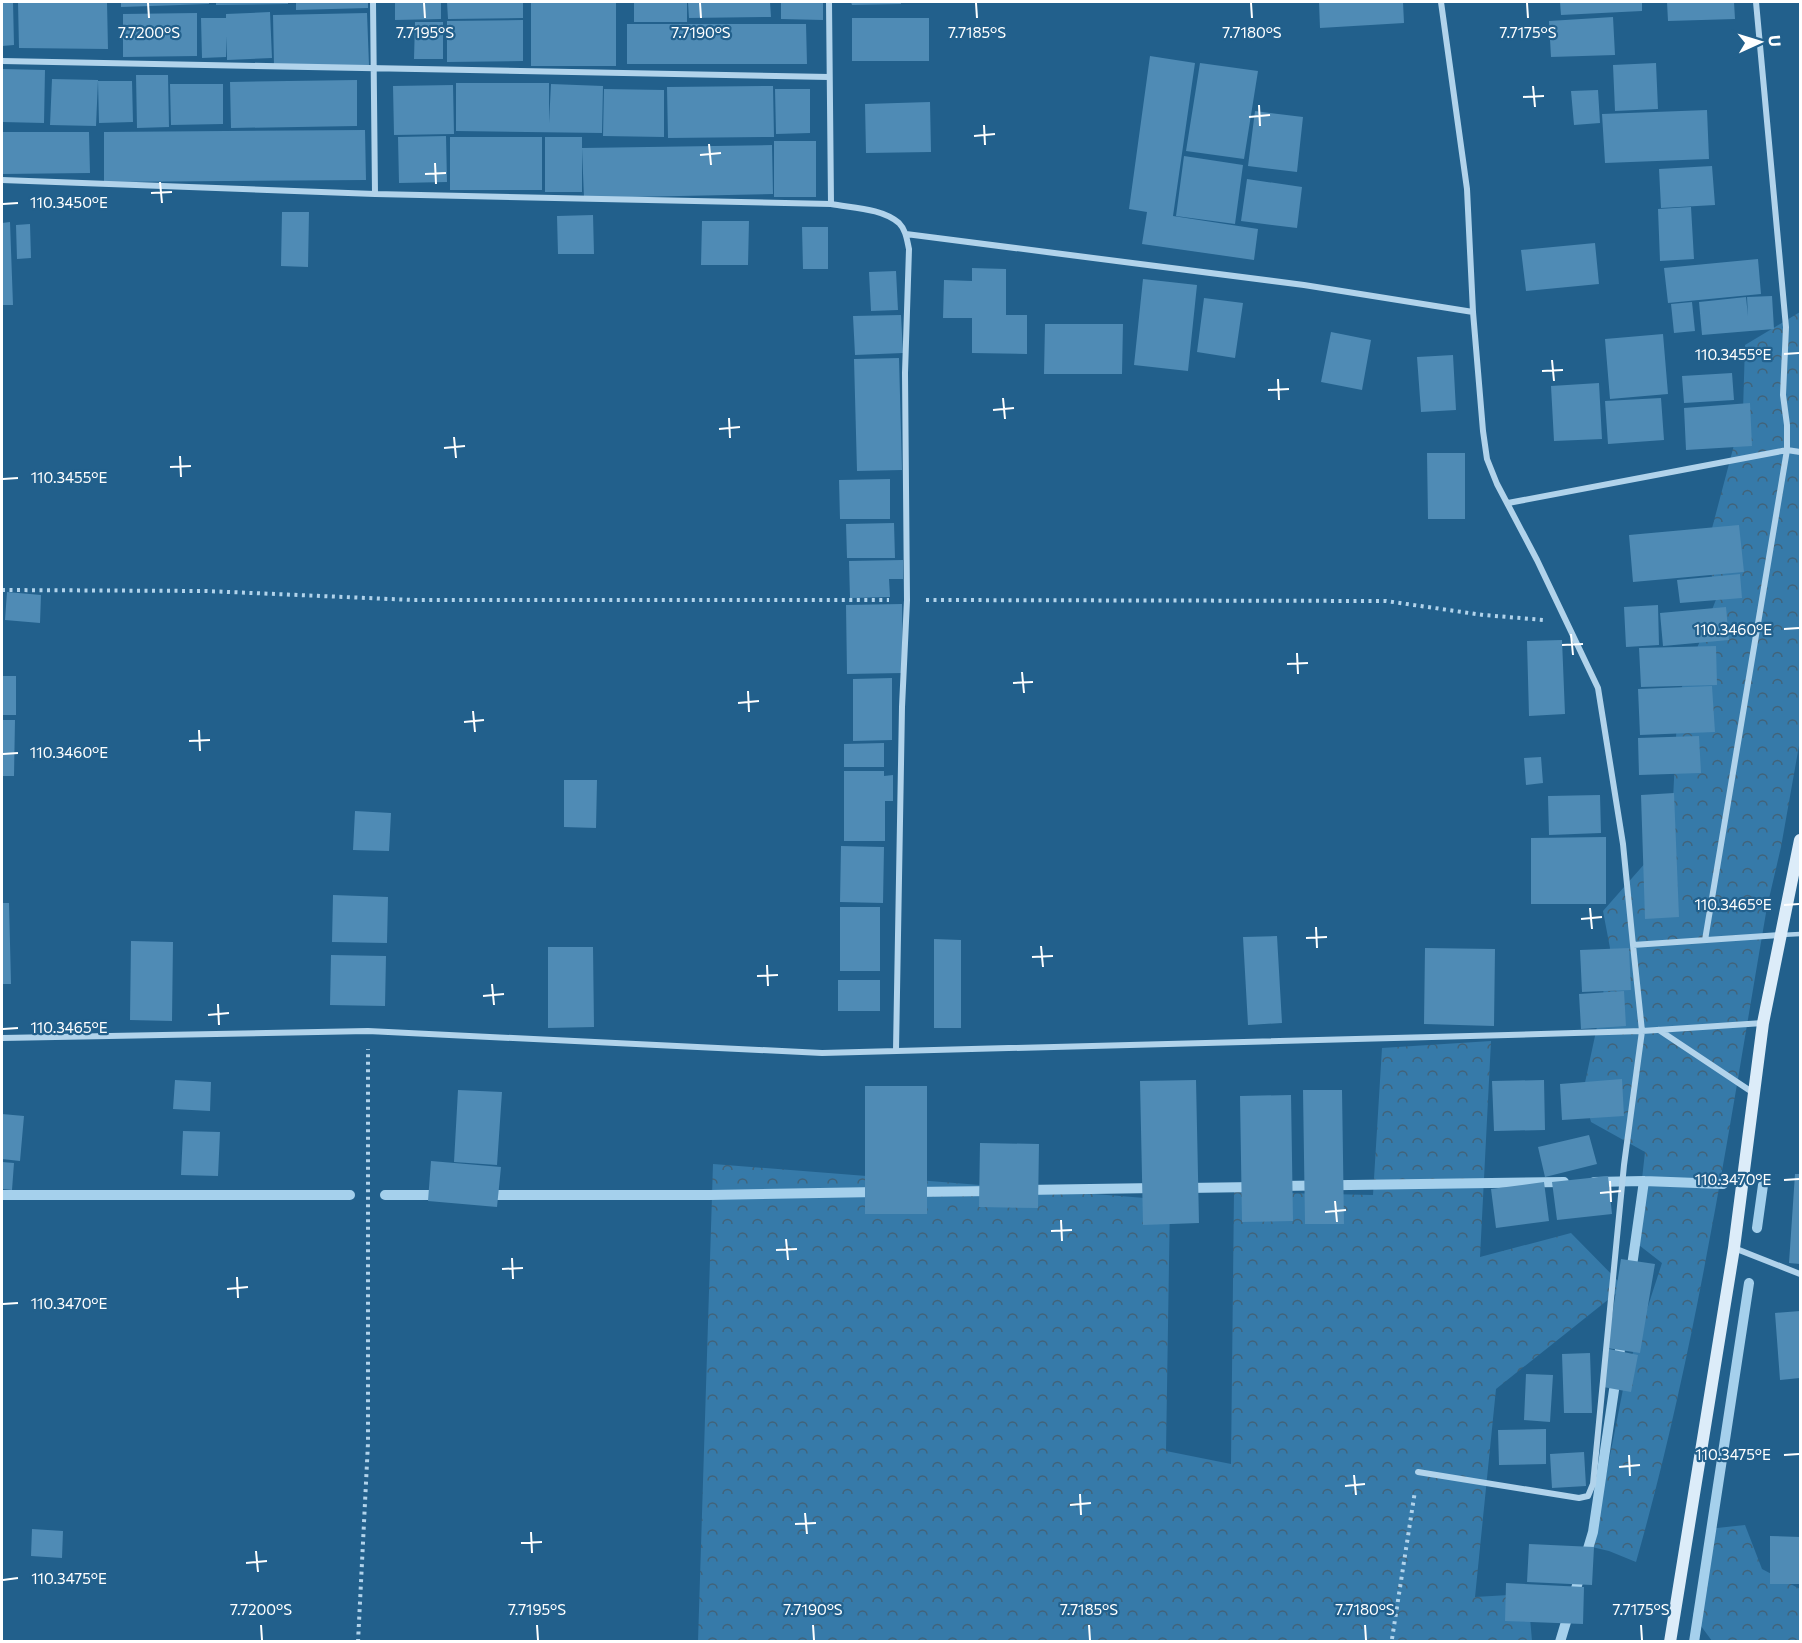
<svg xmlns="http://www.w3.org/2000/svg" width="1802" height="1643" viewBox="0 0 1802 1643" font-family="Commissioner,sans-serif">
  <style>
    .forest { fill: url(#forest-crowns) }
    .lines { fill: none; stroke-linecap: round; stroke-linejoin: round }
    .stream { stroke: #a5d0ec; stroke-width: 10 }
    .building { fill: #4f8bb5 }
    .path { stroke: #b1d3eb; stroke-width: 4; stroke-dasharray: 3 4.5; stroke-linecap: butt }
    .service { stroke: #b1d3eb; stroke-width: 4.5 }
    .minor { stroke: #b1d3eb; stroke-width: 6 }
    .secondary { stroke: #dcecf9; stroke-width: 12 }
    .ticks { fill: none; stroke: #fff; stroke-width: 2 }
    .ticks-label { font-size: 15px; text-anchor: middle; fill: #fff; stroke: #22608c; stroke-width: 4.5; stroke-linejoin: round; paint-order: stroke }
  </style>
  <defs>
    <pattern id="forest-crowns" width="20" height="18" patternUnits="userSpaceOnUse" patternTransform="scale(1.5)"><rect width="20" height="18" fill="#367aa9"/><path d="M2 6a3 3 0 1 1 6 0M12 15a3 3 0 1 1 6 0" fill="none" stroke="#41637a"/></pattern>
  </defs>
  <rect width="100%" height="100%" fill="#22608c"/>
  <!-- forest -->
  <path class="forest" d="M1800,312V740L1781,847L1767,907C1729,1127 1697,1348 1636,1562L1609,1551L1592,1547L1626,1374L1662,1263L1635,1242L1645,1152L1591,1122L1583,1092L1601,1008L1610,948L1603,911L1647,861L1673,800L1678,697L1717,597L1706,551L1743,411L1745,345Z
    M1491,1041L1480,1257L1571,1233L1624,1287L1496,1389L1475,1597L1528,1594L1532,1641L698,1642L713,1164L1170,1200L1166,1451L1231,1464L1234,1192L1373,1195L1382,1048Z
    M1745,1525L1762,1569L1800,1589V1641H1712L1693,1615L1708,1565V1529Z"/>
  <g class="lines">
    <!-- stream -->
    <path class="stream" d="M1594,1182L1644,1181L1723,1184
      M1279,1186L1564,1182
      M1186,1188L1255,1187
      M1024,1190L1156,1188
      M913,1192L994,1191
      M2,1195H350
      M385,1195H442
      M484,1195H710L877,1192
      M1757,1228L1763,1185
      M1631,1273L1644,1181
      M1560,1642L1593,1532L1622,1336
      M1694,1642L1749,1283"/>
  </g>
  <!-- building -->
  <path class="building" d="M2,2H13L14,45L2,46Z
    M18,2H107L108,49L19,48Z
    M121,2H209V4L121,7Z
    M216,2H288V4L216,5Z
    M296,2H368V8L296,10Z
    M395,2H441V19L395,20Z
    M447,2H523V18L448,19Z
    M531,2H616V66H531Z
    M634,2H687V22H634Z
    M688,2H770L771,17L689,18Z
    M781,2H823V20L781,19Z
    M851,2H901V4L852,5Z
    M1319,2H1403L1404,23L1320,28Z
    M1560,2H1642V11L1561,15Z
    M1667,2H1734L1735,19L1668,21Z
    M270,12L272,58L227,60V36L226,57L202,58L201,18H226V14Z
    M197,13V56L123,57V14Z
    M367,13L369,65L274,67L273,15Z
    M1613,17L1615,55L1551,57L1549,21Z
    M852,18H929V61H852Z
    M523,20V61L447,62V21Z
    M415,22H443V59H414Z
    M627,24H806L807,64H627Z
    M1150,56L1195,63L1173,216L1258,229L1254,260L1142,244L1147,212L1129,209Z
    M1200,63L1258,71L1244,159L1186,151Z
    M1656,63L1658,109L1615,111L1613,65Z
    M2,69L45,70L44,123L2,122Z
    M136,75H168L169,127L137,128Z
    M52,79L98,80L96,126L50,125Z
    M357,80V126L231,128L230,82Z
    M98,81H132L133,122L99,123Z
    M456,83H549V123L551,84L603,86L602,133L456,131Z
    M170,84H223V124L171,125Z
    M453,85L454,134L394,135L393,86Z
    M773,86L774,137L668,138L667,87Z
    M604,89L664,90V137L603,136Z
    M775,89H810V133L776,134Z
    M1598,90L1600,123L1574,125L1571,91Z
    M930,102L931,152L866,153L865,104Z
    M1707,110L1709,159L1605,163L1602,114Z
    M1255,111L1303,117L1297,172L1248,166Z
    M365,130L366,180L104,182V132Z
    M2,132H89L90,173L2,174Z
    M446,136L447,182L399,183L398,137Z
    M450,137H542V190H450Z
    M545,137H582V192H545Z
    M774,141H816V197H774Z
    M772,145L773,194L584,198L582,148Z
    M1184,156L1243,165L1235,224L1176,216Z
    M1712,166L1715,205L1661,208L1659,169Z
    M1247,179L1302,187L1297,228L1241,221Z
    M1691,207L1694,259L1660,261L1658,209Z
    M282,212H309L308,267L281,266Z
    M593,215L594,254H558L557,216Z
    M702,221H749L748,265H701Z
    M10,222L13,305H2V223Z
    M30,224L31,258L17,259L16,225Z
    M802,227H828V269H803Z
    M1595,243L1599,284L1526,291L1521,250Z
    M1758,259L1761,294L1668,303L1664,268Z
    M972,268L1006,269V315H1027V354L972,353V318H943L944,280L972,281Z
    M896,271L898,310L871,311L869,272Z
    M1143,279L1197,285L1188,371L1134,365Z
    M1772,296L1774,329L1702,335L1699,302L1746,297L1748,316L1747,297Z
    M1204,298L1243,303L1235,358L1197,352Z
    M1692,302L1695,331L1674,333L1671,304Z
    M901,315L903,353L855,355L853,316Z
    M1045,324H1123L1122,374H1044Z
    M1331,332L1371,340L1362,390L1321,382Z
    M1663,334L1668,394L1610,399L1605,339Z
    M1453,355L1456,410L1421,412L1417,357Z
    M899,358L902,470L857,471L854,359Z
    M1732,373L1734,400L1684,403L1682,376Z
    M1599,383L1602,439L1554,441L1551,386Z
    M1661,398L1664,440L1608,444L1605,401Z
    M1750,403L1752,446L1686,450L1684,408Z
    M1427,453H1465V519H1428Z
    M890,479V519H840L839,480Z
    M894,523L895,558H847L846,524Z
    M1739,525L1744,572L1633,582L1629,535Z
    M903,560V579H889L890,597L850,598L849,561Z
    M1740,574L1742,598L1680,603L1677,580Z
    M7,592L41,595L40,623L5,620Z
    M902,604L903,673L847,674L846,605Z
    M1658,605L1659,645L1626,647L1624,607Z
    M1726,607L1729,640L1663,646L1660,613Z
    M1562,640L1565,714L1529,716L1527,641Z
    M1716,646L1717,685L1641,687L1639,648Z
    M2,676H16V715H2Z
    M892,678V740L853,741V679Z
    M1712,686L1715,732L1640,735L1638,689Z
    M2,720H15L14,776H2Z
    M1699,736L1701,773L1639,775L1638,738Z
    M884,743V767H844V744Z
    M1541,757L1543,783L1526,785L1524,758Z
    M844,771H884V776L893,775V801H885V841H844Z
    M564,780H597L596,828L564,827Z
    M1674,793L1679,917L1645,919L1641,795Z
    M1600,795L1601,833L1549,835L1548,796Z
    M355,811L391,813L389,851L353,850Z
    M1606,837V904H1531V838Z
    M841,846L884,847L883,903L840,902Z
    M333,895L388,897L387,943L332,942Z
    M2,903H9L11,984H2Z
    M840,907H880V971H840Z
    M1277,936L1282,1023L1248,1025L1243,937Z
    M934,939L961,940V1028H934Z
    M131,941L173,942L172,1021L130,1020Z
    M548,947H593L594,1027L548,1028Z
    M1425,948L1495,949L1494,1026L1424,1024Z
    M1629,948L1631,990L1582,992L1580,950Z
    M331,955L386,956L385,1006L330,1005Z
    M838,980H880V1011H838Z
    M1624,991L1626,1026L1581,1029L1579,994Z
    M1622,1079L1624,1116L1562,1120L1560,1084Z
    M175,1080L211,1082L210,1111L173,1109Z
    M1196,1080L1199,1223L1143,1225L1140,1081Z
    M1544,1080L1545,1130L1494,1131L1492,1081Z
    M865,1086H927V1214H865Z
    M458,1090L502,1092L497,1165L454,1162Z
    M1303,1090H1342L1344,1224H1305Z
    M1291,1095L1293,1221L1242,1222L1240,1096Z
    M2,1114L24,1116L20,1161L2,1159Z
    M183,1131L220,1132L218,1176L181,1175Z
    M1589,1135L1597,1164L1545,1177L1538,1147Z
    M980,1143L1039,1144L1038,1208L979,1207Z
    M431,1161L501,1167L497,1207L428,1201Z
    M2,1162L14,1163L12,1190L2,1189Z
    M1795,1174H1800V1264L1789,1263Z
    M1608,1176L1612,1214L1557,1220L1552,1182Z
    M1544,1182L1549,1221L1496,1228L1491,1189Z
    M1621,1259L1655,1264L1640,1353L1607,1348Z
    M1800,1311V1378L1780,1380L1775,1313Z
    M1609,1349L1638,1355L1631,1392L1603,1387Z
    M1590,1353L1592,1413H1564L1562,1354Z
    M1526,1374L1553,1375L1550,1422L1524,1420Z
    M1546,1429V1464L1499,1465L1498,1430Z
    M1584,1452L1586,1486L1552,1488L1550,1454Z
    M32,1529L63,1531L62,1558L31,1556Z
    M1770,1536L1800,1537V1584H1770Z
    M1529,1544L1594,1547L1592,1585L1527,1582Z
    M1506,1583L1584,1587L1583,1624L1505,1621Z"/>
  <g class="lines">
    <!-- path -->
    <path class="path" d="M2,590L206,591L413,600H889
      M926,600L1386,601L1483,615L1544,620
      M1392,1639L1415,1491
      M358,1642L368,1443V1049"/>
    <!-- service -->
    <path class="service" d="M1781,935L1800,934"/>
    <!-- minor -->
    <path class="minor" d="M373,2L375,194
      M829,2L831,204
      M1756,2L1786,327L1783,395L1787,425V450L1800,452
      M2,61C277,68 553,71 829,77
      M2,180L375,194L831,204C852,208 882,208 899,223C906,230 907,240 909,249L905,373L907,600L902,707L896,1050
      M906,234L1304,285L1473,312
      M1508,503L1787,450L1705,940
      M1633,945L1781,935
      M1659,1030L1755,1094
      M2,1038L368,1031L822,1053L1508,1035L1642,1031L1763,1023
      M1734,1248L1800,1274
      M1418,1472L1579,1498L1588,1496L1593,1484L1624,1165L1642,1031L1633,945L1623,844L1598,688L1537,560L1497,484L1487,459L1483,431L1473,312L1467,189L1441,2"/>
    <!-- secondary -->
    <path class="secondary" d="M1670,1642L1734,1248L1763,1023L1800,840"/>
  </g>
  <!-- ticks -->
  <path class="ticks" d="M148,3L149,18M424,3L425,18M700,3L701,18M976,3L977,18M1251,3L1252,18M1527,3L1528,18M1533,86L1535,107M1523,97L1544,96M1259,105L1260,126M1249,117L1270,115M984,125L985,145M974,136L995,134M709,144L711,165M700,155L721,153M435,163L436,184M425,174L446,173M160,182L162,203M151,193L172,192M3,204L18,203M1784,354L1799,353M1552,360L1554,381M1542,371L1563,370M1278,379L1279,400M1268,390L1289,389M1003,398L1005,419M993,410L1014,408M729,418L730,438M719,429L740,427M454,437L456,458M444,448L465,446M180,456L181,477M170,467L191,466M3,479L18,478M1784,629L1799,628M1571,634L1573,655M1562,645L1583,644M1297,653L1298,674M1287,664L1308,663M1022,672L1024,693M1013,683L1033,682M748,691L749,712M738,703L759,701M473,711L475,732M464,722L484,720M199,730L200,751M189,741L210,740M3,754L18,753M1784,905L1799,904M1590,908L1592,929M1581,919L1602,917M1316,927L1317,948M1306,938L1327,937M1041,946L1043,967M1032,957L1053,956M767,965L768,986M757,976L778,975M492,984L494,1005M483,996L504,994M218,1004L219,1025M208,1015L229,1013M3,1029L18,1028M1784,1180L1799,1179M1610,1181L1611,1202M1600,1193L1621,1191M1335,1201L1337,1222M1325,1212L1346,1210M1061,1220L1062,1241M1051,1231L1072,1230M786,1239L788,1260M776,1250L797,1249M512,1258L513,1279M502,1269L523,1268M237,1277L238,1298M227,1289L248,1287M3,1304L18,1303M1629,1455L1630,1476M1784,1455L1799,1454M1619,1467L1640,1465M1354,1475L1356,1495M1345,1486L1365,1484M1080,1494L1081,1515M1070,1505L1091,1503M805,1513L807,1534M795,1524L816,1523M531,1532L532,1553M521,1543L542,1542M256,1551L258,1572M246,1563L267,1561M3,1580L18,1578M261,1625L262,1640M537,1625L538,1640M813,1625L814,1640M1089,1625L1090,1640M1365,1625L1366,1640M1641,1625L1642,1640"/>
  <g class="ticks-label">
    <text x="149" y="38">7.7200°S</text>
    <text x="425" y="38">7.7195°S</text>
    <text x="701" y="38">7.7190°S</text>
    <text x="977" y="38">7.7185°S</text>
    <text x="1252" y="38">7.7180°S</text>
    <text x="1528" y="38">7.7175°S</text>
    <text x="69" y="208">110.3450°E</text>
    <text x="1733" y="360">110.3455°E</text>
    <text x="69" y="483">110.3455°E</text>
    <text x="1733" y="635">110.3460°E</text>
    <text x="69" y="758">110.3460°E</text>
    <text x="1733" y="910">110.3465°E</text>
    <text x="69" y="1033">110.3465°E</text>
    <text x="1733" y="1185">110.3470°E</text>
    <text x="69" y="1309">110.3470°E</text>
    <text x="1733" y="1460">110.3475°E</text>
    <text x="69" y="1584">110.3475°E</text>
    <text x="261" y="1615">7.7200°S</text>
    <text x="537" y="1615">7.7195°S</text>
    <text x="813" y="1615">7.7190°S</text>
    <text x="1089" y="1615">7.7185°S</text>
    <text x="1365" y="1615">7.7180°S</text>
    <text x="1641" y="1615">7.7175°S</text>
  </g>
  <!-- border -->
  <rect width="1802" height="1643" fill="none" stroke="#ffffff" stroke-width="6"/>
  <!-- north arrow -->
  <g transform="translate(1760 42) rotate(86)" stroke="#22608c" stroke-width="4.5" paint-order="stroke">
  <path d="M0-4.5L10 22L0 15L-10 22Z" fill="#ffffff"/>
  <text y="-9" font-size="16" font-weight="bold" text-anchor="middle" fill="#ffffff">U</text>
  </g>
</svg>
